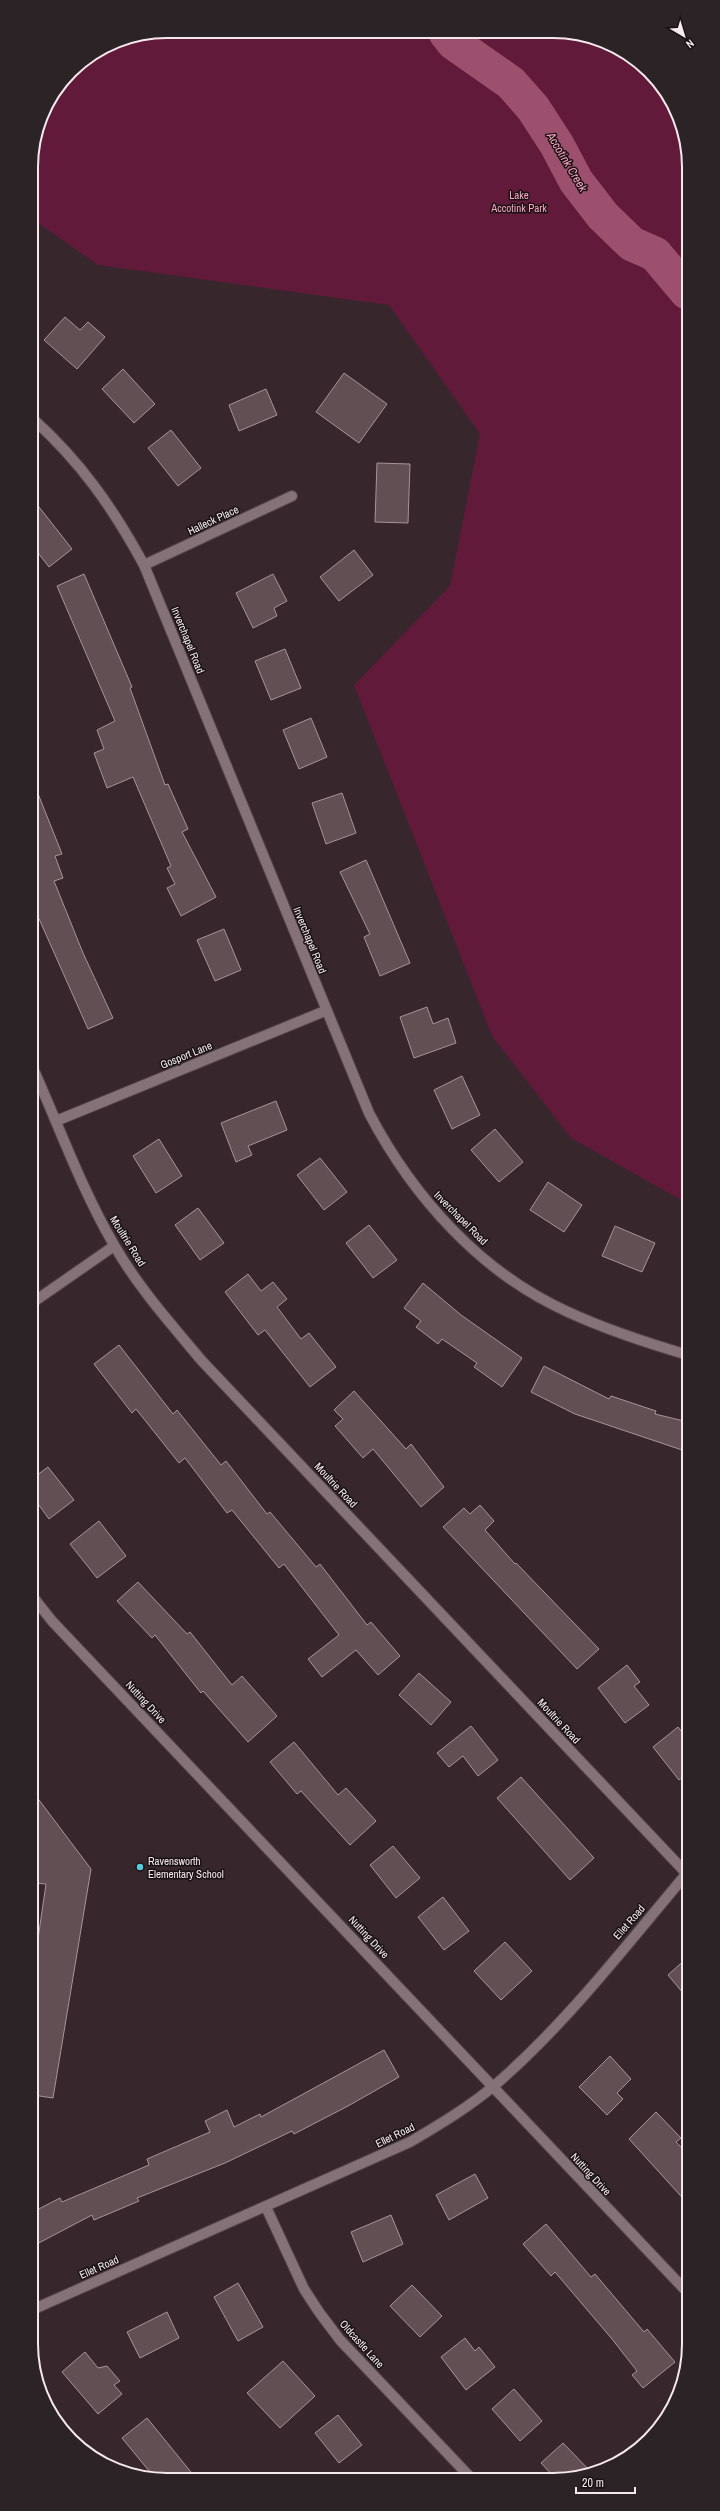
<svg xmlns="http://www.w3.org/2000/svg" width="720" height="2511" viewBox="0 0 720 2511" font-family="'Archivo Narrow',sans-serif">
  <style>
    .green { fill: #611a39 }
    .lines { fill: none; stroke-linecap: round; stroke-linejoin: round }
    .river { stroke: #9d506d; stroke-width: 35 }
    .building { fill: #614f54; stroke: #a89399 }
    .street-casing { stroke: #524348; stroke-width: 12 }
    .street { stroke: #857278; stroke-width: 10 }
    .poi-dot { fill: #53cbdb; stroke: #191214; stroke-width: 1.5 }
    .labels { text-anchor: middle; stroke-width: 3; stroke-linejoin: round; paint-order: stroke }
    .park-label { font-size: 11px; fill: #fea6c4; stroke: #191214 }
    .street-label { font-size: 11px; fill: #f5e9ed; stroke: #191214 }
    .poi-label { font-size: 11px; fill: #f5e9ed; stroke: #191214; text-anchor: start }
    .water-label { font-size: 12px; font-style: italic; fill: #fca4c2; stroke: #191214 }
    .rim { fill: none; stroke: #f5e9ed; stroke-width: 2 }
  </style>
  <rect width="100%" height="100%" fill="#37272c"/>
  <!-- green -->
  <path class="green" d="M167,31L580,34L621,49L649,71L675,107L686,141L688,1204L571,1138L492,1036L354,685L450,586L480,434L389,305L98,265L31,218V158L41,115L71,71L115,41Z"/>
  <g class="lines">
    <!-- river -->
    <path class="river" d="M446,33L454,43L511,83L533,108L557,145L576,181L603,216L632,244L655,254L687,292"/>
  </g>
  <!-- building -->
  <path class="building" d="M65,317L80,330L88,322L105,337L77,369L44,340Z
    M123,369L155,404L134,423L102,389Z
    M344,373L387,404L359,443L316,412Z
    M266,389L277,415L239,431L229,405Z
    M171,430L201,468L178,486L148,448Z
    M377,463L410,464L408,523L375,522Z
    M32,498L72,549L49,567L32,545Z
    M354,550L373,575L339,601L320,577Z
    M84,574L132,687L130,688L165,785L168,784L188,829L182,832L216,897L181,916L167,888L175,884L167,868L171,866L133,777L107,788L94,753L104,749L97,730L115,721L57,586Z
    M273,574L287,601L274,608L277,616L253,628L236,593Z
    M285,649L301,688L271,700L255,661Z
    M311,718L327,757L299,769L283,730Z
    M33,781L62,854L55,856L63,878L54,881L83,953L113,1018L88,1029L32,903Z
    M342,793L356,833L326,844L312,803Z
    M366,860L410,963L380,976L364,937L370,934L340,872Z
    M224,929L241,970L215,981L197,940Z
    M427,1007L433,1024L448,1018L456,1043L414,1058L400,1017Z
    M462,1076L480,1115L452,1129L434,1090Z
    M276,1101L287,1130L248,1146L252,1155L236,1162L221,1123Z
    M495,1129L523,1162L499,1182L471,1150Z
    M159,1139L182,1176L156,1193L133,1156Z
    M320,1158L347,1192L324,1210L297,1175Z
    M548,1182L582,1205L564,1232L530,1210Z
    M198,1208L224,1243L200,1260L175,1225Z
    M369,1225L397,1260L373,1278L346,1243Z
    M615,1226L655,1243L642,1272L602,1256Z
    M248,1274L261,1291L273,1282L287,1299L277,1307L301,1339L309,1333L336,1367L310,1387L265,1330L258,1335L225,1292Z
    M423,1283L461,1315L522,1358L502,1387L474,1367L477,1363L442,1339L438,1344L416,1327L421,1321L404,1308Z
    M119,1345L173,1414L177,1410L221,1465L226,1461L267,1514L270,1512L316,1567L320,1564L367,1625L371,1622L400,1656L378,1675L356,1650L322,1677L308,1659L339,1635L284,1564L279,1568L232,1510L227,1513L185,1458L179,1463L136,1409L132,1413L94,1364Z
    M544,1366L609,1399L611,1396L656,1411L655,1414L688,1422V1452L575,1414L531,1392Z
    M354,1391L406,1449L411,1444L444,1487L421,1507L373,1449L363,1458L335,1426L343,1419L334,1410Z
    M48,1467L74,1500L49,1519L33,1497V1478Z
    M480,1505L494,1521L485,1530L515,1564L516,1563L599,1649L577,1669L443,1527L464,1508L470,1514Z
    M99,1521L126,1556L97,1578L70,1544Z
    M138,1582L187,1634L190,1632L232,1685L242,1676L277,1716L248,1742L203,1691L201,1693L155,1635L152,1638L117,1601Z
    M627,1665L640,1682L634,1686L649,1705L625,1723L598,1688Z
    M419,1673L451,1702L431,1725L399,1695Z
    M471,1726L498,1760L478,1776L463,1756L449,1767L437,1753Z
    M678,1727L688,1740V1773L679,1780L653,1747Z
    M294,1742L338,1795L346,1788L376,1821L350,1845L301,1791L297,1794L270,1762Z
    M521,1777L594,1858L570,1880L497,1798Z
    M33,1792L91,1869L53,2098L33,2095V1973L46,1884L33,1883Z
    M393,1846L420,1878L396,1898L370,1865Z
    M443,1897L469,1931L444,1950L418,1917Z
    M505,1942L532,1971L501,2000L474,1971Z
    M688,1957V1999L668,1975Z
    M384,2050L399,2077L348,2106L294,2134L292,2131L225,2163L137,2198L139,2201L94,2220L92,2215L33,2246V2212L60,2198L62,2202L149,2165L147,2159L210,2132L205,2121L227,2110L234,2127L260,2114L261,2117Z
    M610,2056L631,2079L617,2093L623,2099L607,2115L579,2087Z
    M656,2112L681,2138L676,2142L689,2155V2205L629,2139Z
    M475,2174L488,2198L449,2220L436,2195Z
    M391,2215L403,2244L363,2262L351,2232Z
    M546,2224L591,2277L595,2274L644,2332L647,2329L675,2362L643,2388L632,2375L637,2371L612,2339L555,2272L551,2276L523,2244Z
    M238,2283L263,2327L238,2341L214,2297Z
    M412,2285L442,2316L420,2337L390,2306Z
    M167,2312L179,2338L140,2358L127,2332Z
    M465,2338L475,2351L479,2347L495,2367L466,2390L441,2357Z
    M85,2352L98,2368L107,2366L120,2381L114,2385L122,2394L98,2414L62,2372Z
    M283,2361L315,2396L280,2428L247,2393Z
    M514,2389L542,2421L520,2441L492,2409Z
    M338,2415L362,2445L339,2463L315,2433Z
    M147,2418L195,2477H154L122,2438Z
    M563,2443L592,2473L579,2477H554L541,2463Z"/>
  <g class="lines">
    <!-- street casing -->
    <g class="street-casing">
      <path id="street" d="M32,418C81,462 113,508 144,565L369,1113C413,1197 481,1273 568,1312C607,1330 647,1343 688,1355
        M144,565L292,496
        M32,1066C59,1126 81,1188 114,1245C138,1287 171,1324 202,1361L688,1875
        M56,1121L325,1011
        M32,1303L114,1246
        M33,1597L52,1621L689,2294
        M266,2207L304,2289L319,2312L340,2340L470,2477
        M34,2309L410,2142C439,2125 469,2107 495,2085C567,2023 627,1944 688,1872"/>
    </g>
    <!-- street -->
    <use href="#street" class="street"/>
  </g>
  <!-- markers -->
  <circle class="poi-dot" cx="140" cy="1867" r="4"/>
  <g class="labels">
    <!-- park labels -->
    <g class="park-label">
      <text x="519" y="199">Lake<tspan x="519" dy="13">Accotink Park</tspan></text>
    </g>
    <!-- street labels -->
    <g class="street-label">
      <text transform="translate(213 520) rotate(-25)" y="4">Halleck Place</text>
      <text transform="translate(188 640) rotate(68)" y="4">Inverchapel Road</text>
      <text transform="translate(310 940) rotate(68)" y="4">Inverchapel Road</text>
      <text transform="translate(186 1055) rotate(-22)" y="4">Gosport Lane</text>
      <text transform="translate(461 1218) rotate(45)" y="4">Inverchapel Road</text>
      <text transform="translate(128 1241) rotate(58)" y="4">Moultrie Road</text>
      <text transform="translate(336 1485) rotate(47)" y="4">Moultrie Road</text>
      <text transform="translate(146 1702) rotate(47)" y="4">Nutting Drive</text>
      <text transform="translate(559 1721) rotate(47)" y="4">Moultrie Road</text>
      <text transform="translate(629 1922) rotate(-49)" y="4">Ellet Road</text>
      <text transform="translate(369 1937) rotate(47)" y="4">Nutting Drive</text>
      <text transform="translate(395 2135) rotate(-26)" y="4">Ellet Road</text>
      <text transform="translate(591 2174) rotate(47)" y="4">Nutting Drive</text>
      <text transform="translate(99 2267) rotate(-24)" y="4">Ellet Road</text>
      <text transform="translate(362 2344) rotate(48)" y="4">Oldcastle Lane</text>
    </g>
    <!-- poi labels -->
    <g class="poi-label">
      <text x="148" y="1865">Ravensworth<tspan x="148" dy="13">Elementary School</tspan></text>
    </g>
    <!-- water labels -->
    <g class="water-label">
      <text transform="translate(567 162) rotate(59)" y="4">Accotink Creek</text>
    </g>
  </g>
  <!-- crop -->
  <path d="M0 0H720V2511H0ZM167 38H553A129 129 0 0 1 682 167V2344A129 129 0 0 1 553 2473H167A129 129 0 0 1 38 2344V167A129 129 0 0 1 167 38Z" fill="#2b2325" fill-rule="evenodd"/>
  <path class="rim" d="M167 38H553A129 129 0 0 1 682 167V2344A129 129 0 0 1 553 2473H167A129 129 0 0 1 38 2344V167A129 129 0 0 1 167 38Z"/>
  <!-- north arrow -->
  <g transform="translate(684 36) rotate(142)" stroke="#191214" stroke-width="3" paint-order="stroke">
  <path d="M0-3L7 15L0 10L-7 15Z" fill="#f5e9ed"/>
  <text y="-6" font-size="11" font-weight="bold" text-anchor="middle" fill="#f5e9ed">N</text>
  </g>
  <!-- scale -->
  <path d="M576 2487v6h59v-6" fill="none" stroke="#f5e9ed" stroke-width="2"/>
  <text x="582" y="2487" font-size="12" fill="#f5e9ed" stroke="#191214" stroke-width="3" paint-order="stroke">20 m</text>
</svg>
